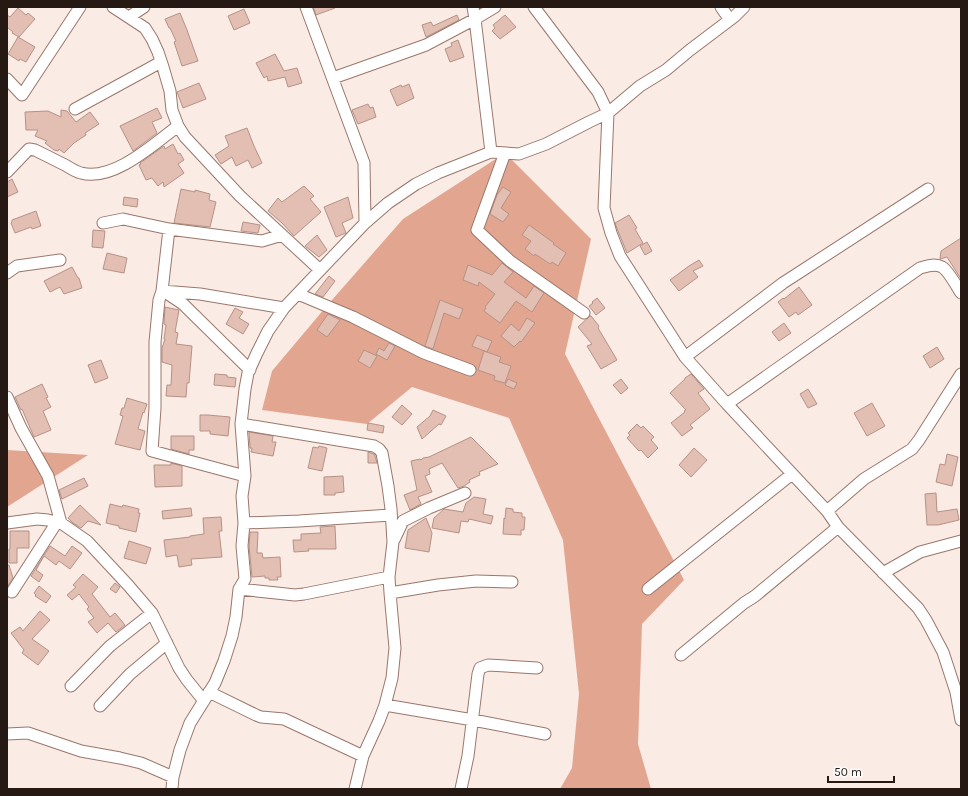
<svg xmlns="http://www.w3.org/2000/svg" width="968" height="796" viewBox="0 0 968 796" font-family="Karla,sans-serif">
  <style>
    .forest { fill: #e1a590 }
    .building { fill: #e3beb2; stroke: #b69286 }
    .lines { fill: none; stroke-linecap: round; stroke-linejoin: round }
    .minor-casing { stroke: #99776b; stroke-width: 13 }
    .minor { stroke: #fff; stroke-width: 11 }
  </style>
  <rect width="100%" height="100%" fill="#faebe5"/>
  <!-- forest -->
  <path class="forest" d="M505,153L591,239L565,354L684,580L642,624L638,744L651,789H560L572,768L579,694L563,540L509,418L412,387L367,424L262,410L272,371L325,308L403,219Z
    M7,450L88,455L7,507Z"/>
  <!-- building -->
  <path class="building" d="M313,7H335V8L316,15Z
    M18,8L26,15L28,13L35,19L19,37L12,33L13,32L7,27V15L10,17Z
    M244,9L250,23L234,30L228,16Z
    M180,13L187,30L198,61L182,66L174,42L176,41L170,28H169L165,19Z
    M457,15L459,20L426,37L422,25L431,22L433,26Z
    M505,15L516,27L500,39L492,31L495,28L493,25Z
    M18,37L35,47L26,62L20,59L19,61L8,54Z
    M458,40L464,57L450,62L445,49L452,46L451,43Z
    M275,54L284,71L297,68L302,83L288,87L285,77L268,81L267,76L264,78L256,63Z
    M199,83L206,99L183,108L177,92Z
    M409,84L414,98L397,106L390,90L401,85L402,87Z
    M368,104L370,108L373,107L376,117L358,124L352,110Z
    M157,108L162,118L152,122L157,133L133,151L120,126Z
    M61,110L67,111L76,122L90,112L99,124L85,133L86,135L74,143L64,153L59,149L58,151L54,150L45,143L47,141L35,136L38,130H26L25,112L48,111L61,117Z
    M247,128L254,146L262,163L252,168L248,160L236,166L232,157L221,164L215,155L229,146L225,136Z
    M173,144L178,154L180,153L184,160L178,164L184,173L164,187L163,182L158,186L152,178L146,180L139,165L141,164L140,163L164,146L165,149Z
    M12,179L18,192L7,197V182Z
    M304,186L314,196L310,199L321,212L294,236L282,223L268,211L278,198L282,202Z
    M503,187L511,192L501,208L509,214L503,222L490,214L497,195Z
    M181,189L195,192V190L210,194L209,200L216,202L210,227L174,223Z
    M124,197L138,199L137,207L123,205Z
    M348,197L353,218L342,223L346,233L336,237L324,207Z
    M36,211L41,226L32,229L31,227L15,233L11,223L12,222V220Z
    M629,215L637,228L635,229L643,243L627,253L618,231L615,223Z
    M243,222L260,225L258,233L241,231Z
    M529,225L554,243L553,244L566,253L558,266L552,262L550,264L535,254L534,256L525,249L531,241L522,235Z
    M93,230L105,231L103,248L92,247Z
    M317,235L327,250L319,257L305,246Z
    M961,238V279L947,257L940,259L941,251Z
    M647,242L652,251L645,255L640,246Z
    M107,253L127,258L124,273L103,269Z
    M699,260L703,266L693,271L698,277L679,291L670,280L689,266Z
    M502,263L513,272L504,282L526,298L534,286L544,293L532,312L516,301L500,323L484,311L486,308L485,307L495,294L479,282L478,286L463,280L468,265L492,275Z
    M72,267L78,278H79L82,288L64,294L60,287L50,292L44,281Z
    M329,276L335,281L323,297L315,294Z
    M799,287L812,305L798,315L796,312L789,317L778,302L783,298L784,299Z
    M597,298L605,308L596,315L589,306L593,303L592,302Z
    M440,300L463,309L459,319L444,313L433,349L425,346Z
    M165,307L179,310L175,332L178,333L176,344L192,346L189,383H187L186,397L166,396L167,385H171L172,365L162,362V348L165,339H164L166,325L164,324Z
    M235,308L243,312L239,318L249,324L243,334L226,324Z
    M328,314L340,320L327,337L317,330Z
    M590,316H591L599,326L598,328L617,360L601,369L587,346L592,344L578,327Z
    M527,318L535,323L521,342L520,341L514,347L501,336L511,324L519,331Z
    M784,323L791,333L779,341L772,332Z
    M477,335L492,341L487,352L472,346Z
    M389,343L395,346L387,360L376,354L379,348L384,351Z
    M937,347L944,359L930,368L923,356Z
    M364,350L377,356L370,368L358,361Z
    M484,351L501,357L499,362L511,366L505,383L494,380L495,376L478,370Z
    M101,360L108,378L95,383L88,365Z
    M215,374L227,375V377L236,378L235,387L214,385Z
    M691,374L704,389L698,393L710,409L690,425L693,428L682,436L671,423L685,412L684,411L686,410L670,393L685,379V378Z
    M508,379L517,383L514,389L505,385Z
    M621,379L628,388L621,394L613,385Z
    M42,384L48,397L46,398L51,407L43,411L51,430L34,437L22,409L21,410L15,397Z
    M808,389L817,404L808,408L800,394Z
    M127,398L147,404L144,413L143,412L138,429L145,431L140,450L115,444L123,416L120,415L122,408H124Z
    M872,403L885,426L867,436L854,413Z
    M402,405L412,414L402,425L392,417Z
    M433,410L446,416L441,425L439,424L422,439L417,427L430,416Z
    M200,415H208L230,417L228,436L210,434V431H200Z
    M368,423L384,426L383,433L367,430Z
    M637,424L641,428L643,426L654,437L651,440L658,448L648,458L641,450L639,451L627,438L630,435L628,433Z
    M249,432L273,436L272,442H276L273,456L251,452L252,448H250Z
    M171,436H194V450H189V454L171,449Z
    M471,437L498,464L479,472L480,475L469,480L470,482L464,486L458,488L442,463L429,469L430,474L425,476L432,492L418,497L421,504L410,510L404,495L417,490L411,461L420,459L421,460L423,458L429,457Z
    M319,446L327,448L322,471L308,468L313,447L318,448Z
    M694,448L707,460L691,477L679,465Z
    M368,452L374,454L375,456L377,463H368Z
    M947,454L958,457L952,486L936,482L940,464L945,465Z
    M171,463L182,466V486L155,487L154,465H171Z
    M343,476L344,492L335,493V495H324V477Z
    M84,478L88,486L62,499L59,490Z
    M936,493L937,512L957,509L959,520L938,525H927L925,494Z
    M474,497L486,499L483,514L493,516L491,524L469,519L468,522L461,521L459,533L432,528L434,518L443,510L444,509L463,512L466,503Z
    M110,504L122,507L123,505L139,509L138,513H140L136,532L119,528V526L106,523Z
    M80,505L101,525L88,521L81,528L73,523L68,518Z
    M191,508L192,516L163,519L162,511Z
    M506,508L513,509V512L522,513V517H525L524,530H521V535L503,534L504,518L505,519Z
    M221,517L222,531H219L222,557L191,559L192,565L179,567L177,555L166,557L164,540L190,537V536L204,534L203,518Z
    M426,518L432,533L429,552L405,548L408,530Z
    M335,526L336,549H308L309,551L294,552L293,540H301V534L321,533L320,527Z
    M10,531H29V548H17V563H9V549H10Z
    M250,532H258L257,553H262L263,558L280,557L281,577H277L278,580H269V578H265V576L252,577L249,546Z
    M129,541L151,548L146,564L124,558Z
    M50,546L65,556L72,546L82,553L70,569L59,561L56,565L44,556L36,570L43,575L39,582L31,576Z
    M9,565L13,578L7,587V566Z
    M83,574L98,587L92,594L110,617L115,613L125,625L116,632L108,623L97,633L88,622L94,618L87,609L89,607L79,594L72,600L67,595L76,587L73,585Z
    M115,583L120,587L116,593L110,589Z
    M39,586L51,596L46,603L35,596L36,595L34,593Z
    M40,611L50,620L32,639L49,651L38,665L22,653L24,650L11,633L20,627L23,631Z"/>
  <g class="lines">
    <!-- minor casing -->
    <g class="minor-casing">
      <path id="minor" d="M113,7L145,28L152,39L158,52L163,67L170,91L172,110L178,126L185,137L240,196L320,270
        M306,7L364,163L365,223
        M473,7L475,19L491,152
        M534,7L598,92L608,113L604,208L611,233L620,256L685,357L727,404L827,511L838,527L918,608L926,620L943,652L956,692L961,720
        M721,7L730,20
        M129,17L144,7
        M333,78L426,45L475,19L495,7
        M7,79L22,95L80,7
        M75,109L161,62
        M505,153L477,230L510,261L584,313
        M7,172L29,149L35,150C45,155 55,160 65,165C70,168 76,172 81,173C113,182 154,144 178,126
        M103,223L123,219L169,229L262,241L282,235
        M169,229L162,291L159,300L155,342V408L152,451L245,476
        M7,273L17,266L60,260
        M162,291L200,294L284,308
        M165,292L183,304L250,370
        M298,294L353,317L424,353L470,370
        M685,357L783,283L928,189
        M7,397L21,428L48,476L61,523
        M727,404L920,268C927,266 935,263 942,267C948,270 957,287 961,293
        M241,424L374,446L379,449L382,453L388,486L391,509L393,542L389,577L390,593L395,648L392,678L385,705L379,721L363,756L355,789
        M827,511L864,479L912,449L919,440L961,374
        M7,523L37,519L48,520L61,523L87,541L128,585L152,613L179,668L187,680L204,701
        M244,523L299,521L391,515
        M394,540L403,521L429,508L465,493
        M883,573L920,552L961,541
        M239,589L295,595L304,594L389,577
        M648,589L792,474
        M12,592L57,522
        M390,593L438,585L476,581L512,582
        M681,655L744,603L755,596L838,527
        M71,686L110,646L152,613
        M209,692L256,715L261,717L284,719L363,756
        M385,705L473,720L545,734
        M100,706L130,674L167,643
        M7,734L28,733L81,751L120,758L141,763L173,777
        M172,789L173,777L180,750L190,723L215,683L224,661L232,636L236,617L239,589L245,579L242,546L244,523L242,496L245,476L241,424L245,389L248,373L257,353L268,331L284,308L365,223L388,203L416,184L438,173L491,152L519,154L546,144L589,122L608,113L640,86L666,70L690,50L735,16L744,7
        M461,789L468,756L478,674L480,668L488,665L537,668"/>
    </g>
    <!-- minor -->
    <use href="#minor" class="minor"/>
  </g>
  <!-- border -->
  <rect width="968" height="796" fill="none" stroke="#261914" stroke-width="16"/>
  <!-- scale -->
  <path d="M828 776v6h66v-6" fill="none" stroke="#261914" stroke-width="2"/>
  <text x="834" y="776" font-size="12" fill="#261914" stroke="#fcfcfc" stroke-width="3" paint-order="stroke">50 m</text>
</svg>
